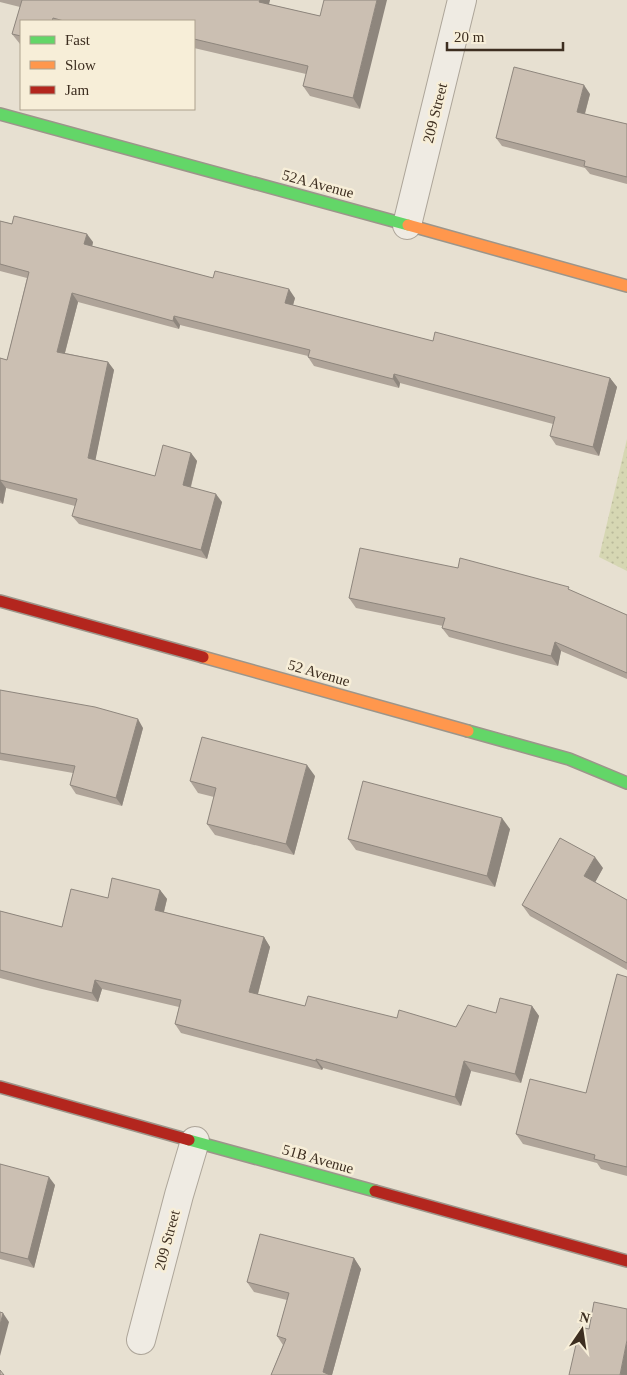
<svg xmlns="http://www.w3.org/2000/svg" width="627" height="1375" viewBox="0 0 627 1375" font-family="'Times New Roman',serif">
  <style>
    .grass { fill: url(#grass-dots) }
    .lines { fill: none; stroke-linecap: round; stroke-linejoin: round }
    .street-casing { stroke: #ada599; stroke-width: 30 }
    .fast-casing { stroke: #9c958a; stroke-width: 14 }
    .slow-casing { stroke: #9c958a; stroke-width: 14 }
    .jam-casing { stroke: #9c958a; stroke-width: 14 }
    .street { stroke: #efebe3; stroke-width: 28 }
    .fast { stroke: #63d668; stroke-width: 11 }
    .slow { stroke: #ff974d; stroke-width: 11 }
    .jam { stroke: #b3261e; stroke-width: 11 }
    .wall { fill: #afa499 }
    .shaded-wall { fill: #8e867d }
    .building { fill: #cbbfb2; stroke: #8e867d }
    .labels { text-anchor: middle; stroke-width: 5; stroke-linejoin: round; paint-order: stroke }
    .street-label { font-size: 15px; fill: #3d2e20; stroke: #f7eed8 }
  </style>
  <defs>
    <pattern id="grass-dots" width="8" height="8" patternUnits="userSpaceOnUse" patternTransform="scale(1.25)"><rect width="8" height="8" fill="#d6d7b3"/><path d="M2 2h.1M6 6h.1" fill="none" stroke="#b9b99a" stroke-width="1.8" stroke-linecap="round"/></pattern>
  </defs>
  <rect width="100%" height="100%" fill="#e7e0d1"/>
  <!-- grass -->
  <path class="grass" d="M627,439V571L599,557Z"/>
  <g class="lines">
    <!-- street casing -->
    <g class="street-casing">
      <path id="street" d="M407,225L462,0
        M141,1340L179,1195L195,1141"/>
    </g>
    <!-- fast casing -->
    <g class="fast-casing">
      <path id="fast" d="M0,114L408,225
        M468,731L569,759L627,783
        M189,1140L375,1191"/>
    </g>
    <!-- slow casing -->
    <g class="slow-casing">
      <path id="slow" d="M408,225L627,286
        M203,657L468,731"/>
    </g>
    <!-- jam casing -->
    <g class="jam-casing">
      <path id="jam" d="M0,601L203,657
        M0,1087L189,1140
        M375,1191L627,1261"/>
    </g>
    <!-- street -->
    <use href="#street" class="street"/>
    <!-- fast -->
    <use href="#fast" class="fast"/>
    <!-- slow -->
    <use href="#slow" class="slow"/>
    <!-- jam -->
    <use href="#jam" class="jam"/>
  </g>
  <!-- wall -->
  <path class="wall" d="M0,0H270L268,4L320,16L360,109L310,96L303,86L306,74L194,48V21H21V44H20L12,34L20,7L0,2Z
    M590,94L585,114L627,124V184L590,174L585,168L502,146L496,138Z
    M0,221L93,242L92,246L213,278L295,298L293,305L433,341L610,378L617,387L599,456L556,445L550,436L553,424L400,383L399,388L314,366L308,357V356L180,325L179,329L78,302L65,353L108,362L114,370L95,460L155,476L191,453L197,461L191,487L222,502L207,559L79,524L72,516L75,506L6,488L3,504L0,503V358L7,360L27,278L0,271Z
    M458,568L572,591L627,615V679L561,651L558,666L449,637L442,628L443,626L356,608L349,598Z
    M0,690L143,728L122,806L76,794L70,785L73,773L0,760Z
    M315,776L294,855L215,835L207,824L214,797L198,793L190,781Z
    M510,829L495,887L356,850L348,839Z
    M603,868L595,882L627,900V970L530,916L522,905Z
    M160,890L167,899L164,912L264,937L270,947L258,994L305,1006L456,1027L496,1013L532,1006L539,1016L521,1083L471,1071L461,1106L323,1068L322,1070L181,1033L175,1024L179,1007L102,989L98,1002L42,989L0,978V911L62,927L108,898Z
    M627,977V1176L601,1169L597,1163L523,1144L516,1134L586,1093Z
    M0,1164L55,1185L34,1268L0,1259Z
    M354,1258L361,1269L332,1375H271L283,1345L277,1336L287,1300L254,1292L247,1282Z"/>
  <!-- shaded-wall -->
  <path class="shaded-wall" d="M260,0H270L267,13L259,2Z
    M377,0H387L360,109L353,98Z
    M584,85L590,94L583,120L577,112Z
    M87,234L93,242L91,252L84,244Z
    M289,289L295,298L291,312L285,303Z
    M72,293L78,302L63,360L57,352Z
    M174,316L180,325L179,329L173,321Z
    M108,362L114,370L94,467L88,458Z
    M394,374L400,383L399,388L393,379Z
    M610,378L617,387L599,456L593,447Z
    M191,453L197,461L189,493L183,485Z
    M0,480L6,488L3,504L0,500Z
    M216,494L222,502L207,559L201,550Z
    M555,642L561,651L558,666L551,656Z
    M138,719L143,728L122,806L116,798Z
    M307,765L315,776L294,855L286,844Z
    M502,818L510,829L495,887L487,876Z
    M595,857L603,868L592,888L584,876Z
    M160,890L167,899L162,919L155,910Z
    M264,937L270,947L256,1001L249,992Z
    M95,980L102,989L98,1002L92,993Z
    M532,1006L539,1016L521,1083L515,1074Z
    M316,1059L323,1068L322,1070L316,1061Z
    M464,1061L471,1071L461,1106L455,1097Z
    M49,1177L55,1185L34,1268L28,1259Z
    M354,1258L361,1269L332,1375H325L323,1372Z
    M3,1313L9,1322L0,1356V1325Z
    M627,1340V1375H620Z"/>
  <!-- building -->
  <path class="building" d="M22,0H260L259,2L320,16L324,0H377L353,98L303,86L308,66L194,39V21H64L53,18L52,21H21V36L12,34Z
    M514,67L584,85L577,112L627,124V177L584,166L585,161L496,138Z
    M14,216L87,234L84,244L213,278L215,271L289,289L285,303L433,341L435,332L610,378L593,447L550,436L555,417L394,374L393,379L308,357L310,350L174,316L173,321L72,293L57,352L108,362L88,458L155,476L163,445L191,453L183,485L216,494L201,550L72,516L77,499L0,480V481V358L7,360L29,272L0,264V221L12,224Z
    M360,548L458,568L460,558L569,587L568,589L627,615V673L555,642L551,656L442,628L445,618L349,598Z
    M0,690L95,707L138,719L116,798L70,785L75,766L0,753Z
    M202,737L307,765L286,844L207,824L216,788L190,781Z
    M363,781L502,818L487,876L348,839Z
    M560,838L595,857L584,876L627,900V963L522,905Z
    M112,878L160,890L155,910L264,937L249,992L305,1006L308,996L397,1018L399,1010L456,1027L468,1005L496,1013L500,998L532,1006L515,1074L464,1061L455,1097L316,1059V1061L175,1024L181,1000L95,980L92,993L35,979L0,970V911L62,927L71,889L108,898Z
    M617,974L627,977V1167L594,1159L595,1155L516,1134L530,1079L586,1093Z
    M0,1164L49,1177L28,1259L0,1252Z
    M260,1234L354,1258L323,1372L330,1375H271L286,1339L277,1336L289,1293L247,1282Z
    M594,1302L627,1309V1340L620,1375H569L580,1327L589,1329Z
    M0,1312L3,1313L0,1325Z
    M0,1370L4,1375H0Z"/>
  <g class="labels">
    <!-- street labels -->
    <g class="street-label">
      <text transform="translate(435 113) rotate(-76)" y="5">209 Street</text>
      <text transform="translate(318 184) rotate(15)" y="5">52A Avenue</text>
      <text transform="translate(319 673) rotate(16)" y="5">52 Avenue</text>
      <text transform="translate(318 1159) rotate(16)" y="5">51B Avenue</text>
      <text transform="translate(167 1240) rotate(-75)" y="5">209 Street</text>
    </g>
  </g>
  <!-- legend -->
  <rect x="20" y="20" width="175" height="90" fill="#f7eed8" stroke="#ada18e"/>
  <rect x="30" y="36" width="25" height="8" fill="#63d668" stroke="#ada18e"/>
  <text x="65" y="45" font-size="15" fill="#3d2e20">Fast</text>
  <rect x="30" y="61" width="25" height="8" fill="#ff974d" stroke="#ada18e"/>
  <text x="65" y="70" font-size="15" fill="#3d2e20">Slow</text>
  <rect x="30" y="86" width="25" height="8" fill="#b3261e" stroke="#ada18e"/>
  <text x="65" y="95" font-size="15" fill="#3d2e20">Jam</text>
  <!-- north arrow -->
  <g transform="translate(582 1330) rotate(13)" stroke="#f7eed8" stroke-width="4" paint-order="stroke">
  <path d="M0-4L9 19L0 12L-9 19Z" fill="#3d2e20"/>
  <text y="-8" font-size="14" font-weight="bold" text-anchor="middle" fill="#3d2e20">N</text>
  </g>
  <!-- scale -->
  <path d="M447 42v8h116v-8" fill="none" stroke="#3d2e20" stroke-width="2.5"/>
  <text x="454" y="42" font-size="15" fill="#3d2e20" stroke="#f7eed8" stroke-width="4" paint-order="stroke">20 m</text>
</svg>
